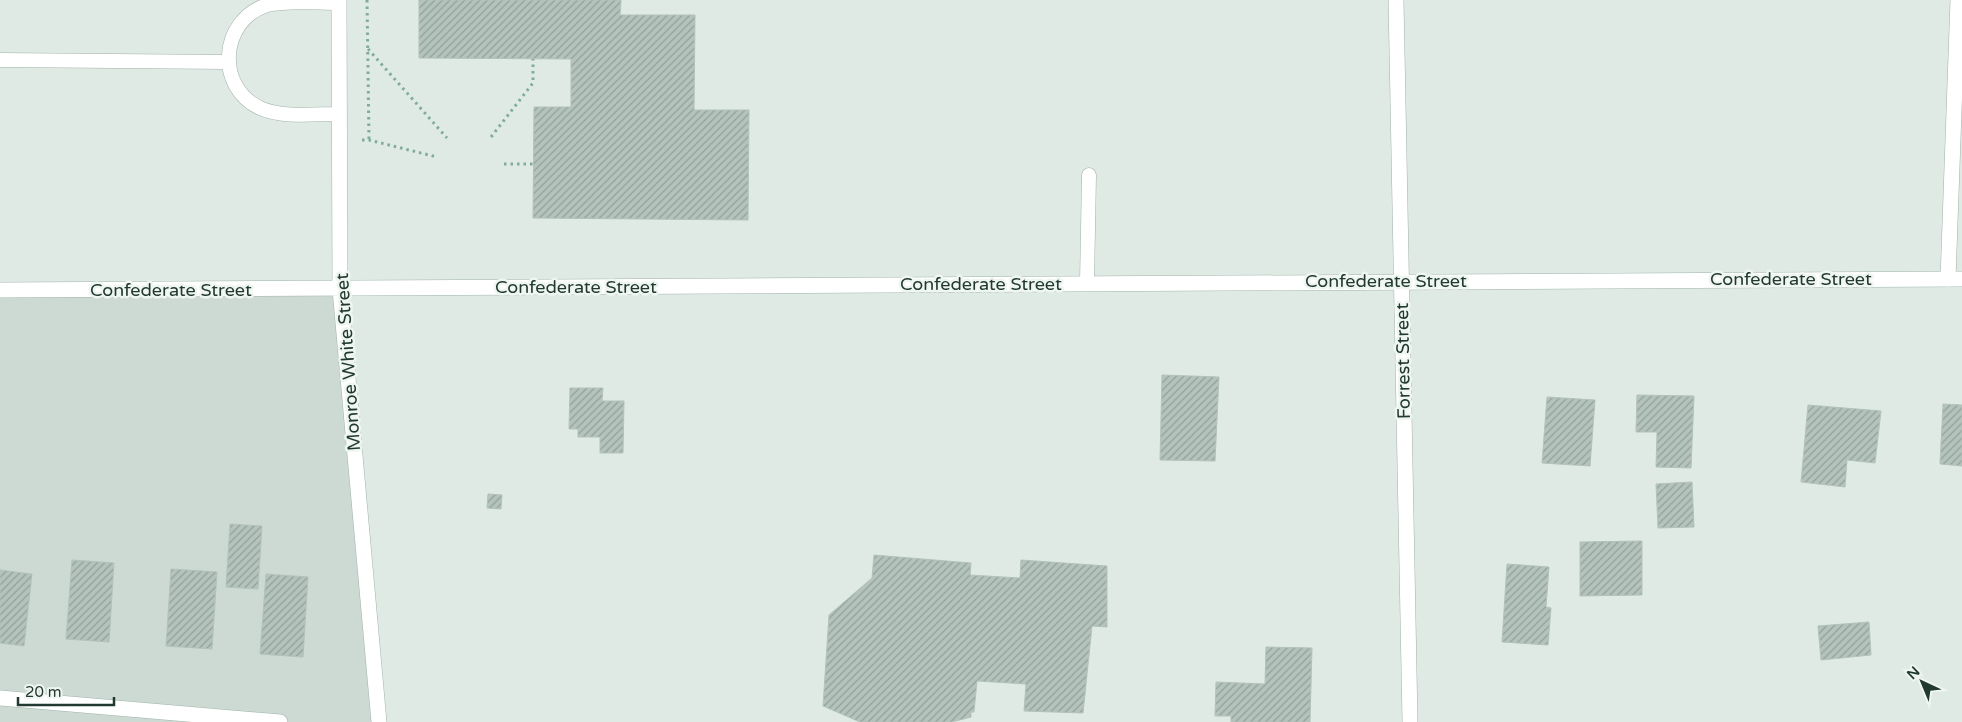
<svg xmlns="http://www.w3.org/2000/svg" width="1962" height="722" viewBox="0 0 1962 722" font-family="'Varela Round',sans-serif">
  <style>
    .built { fill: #cdd9d3 }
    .building { fill: url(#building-hatch); stroke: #b2c3ba }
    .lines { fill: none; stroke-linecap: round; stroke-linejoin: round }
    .lane-casing { stroke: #a2b1aa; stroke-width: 15 }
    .street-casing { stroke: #a2b1aa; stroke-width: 16 }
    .secondary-casing { stroke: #9eb5ab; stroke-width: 16 }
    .path { stroke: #80ac9b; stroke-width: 3; stroke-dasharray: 2.5 4; stroke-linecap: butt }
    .lane { stroke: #fff; stroke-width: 14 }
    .street { stroke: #fff; stroke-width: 15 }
    .secondary { stroke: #fff; stroke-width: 15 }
    .labels { text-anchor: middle; stroke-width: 5; stroke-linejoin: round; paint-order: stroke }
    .street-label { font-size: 18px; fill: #213930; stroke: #eff6f2 }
  </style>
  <defs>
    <pattern id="building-hatch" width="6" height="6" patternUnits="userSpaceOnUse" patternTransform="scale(1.25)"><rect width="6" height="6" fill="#b4c4bd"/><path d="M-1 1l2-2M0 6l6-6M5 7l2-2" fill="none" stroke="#92a09a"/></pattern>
  </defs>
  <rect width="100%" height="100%" fill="#dfeae4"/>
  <!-- built -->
  <path class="built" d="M338,286L376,722H0V287Z"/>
  <!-- building -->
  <path class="building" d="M419,0H621L620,15H695L694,110H749L748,220L533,218L534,107H571V59L419,58Z
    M1162,375L1219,377L1215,461L1160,460Z
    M570,388H603L602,401H624L623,453H600V437H578V429H569Z
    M1637,395L1694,396L1691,468L1656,467L1657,432H1636Z
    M1547,397L1595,400L1590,466L1542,463Z
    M1943,404L1962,405V466L1940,464Z
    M1808,405L1881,411L1875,463L1847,460L1845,487L1801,482Z
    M1692,482L1694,527L1658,528L1656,484Z
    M488,494L502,495L501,509L487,508Z
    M230,524L262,526L258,589L226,587Z
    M1642,541V595L1580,596V542Z
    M874,555L971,563L970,575L1020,578L1021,560L1107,566V627L1092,626L1083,713L1024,711L1026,684L977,681L974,712H971V717L952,722H860L823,706L829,615L872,578Z
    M72,560L114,563L109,642L66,639Z
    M1507,564L1549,567L1546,607L1551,608L1548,645L1502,642Z
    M171,569L217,572L212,649L166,646Z
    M0,570L32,574L24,646L0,643Z
    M266,574L308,577L303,657L260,654Z
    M1869,622L1871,655L1821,660L1818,626Z
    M1266,647L1312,648L1310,722H1231V716H1215L1216,682L1265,684Z"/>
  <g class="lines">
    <!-- lane casing -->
    <g class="lane-casing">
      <path id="lane" d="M339,3C316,3 288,0 267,5C220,20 215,87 260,108C281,118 316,114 339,114
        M0,60L228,62
        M1087,283L1089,175"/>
    </g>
    <!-- street casing -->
    <g class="street-casing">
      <path id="street" d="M1396,0L1410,722
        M1948,279L1958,0"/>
    </g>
    <!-- secondary casing -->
    <g class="secondary-casing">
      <path id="secondary" d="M339,0L340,289L379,722
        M0,290L1962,279
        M0,698L280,722"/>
    </g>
    <!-- path -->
    <path class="path" d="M367,0L369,140
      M368,49L447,138
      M491,137L533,83V59
      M362,140H369L437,157
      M504,164H534"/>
    <!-- lane -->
    <use href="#lane" class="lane"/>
    <!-- street -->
    <use href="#street" class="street"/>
    <!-- secondary -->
    <use href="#secondary" class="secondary"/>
  </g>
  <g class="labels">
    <!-- street labels -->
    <g class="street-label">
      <text x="1791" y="285">Confederate Street</text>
      <text x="1386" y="287">Confederate Street</text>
      <text x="981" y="290">Confederate Street</text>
      <text x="576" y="293">Confederate Street</text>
      <text x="171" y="296">Confederate Street</text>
      <text transform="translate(1403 361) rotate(-91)" y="6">Forrest Street</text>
      <text transform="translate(348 362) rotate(-94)" y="6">Monroe White Street</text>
    </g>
  </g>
  <!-- north arrow -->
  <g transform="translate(1922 682) rotate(316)" stroke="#eff6f2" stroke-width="4" paint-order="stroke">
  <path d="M0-4L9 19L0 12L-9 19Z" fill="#213930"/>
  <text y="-8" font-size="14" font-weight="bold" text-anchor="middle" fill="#213930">N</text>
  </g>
  <!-- scale -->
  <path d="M18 697v8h96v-8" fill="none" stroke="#213930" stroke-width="2.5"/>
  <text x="25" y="697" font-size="15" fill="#213930" stroke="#eff6f2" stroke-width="4" paint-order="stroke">20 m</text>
</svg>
